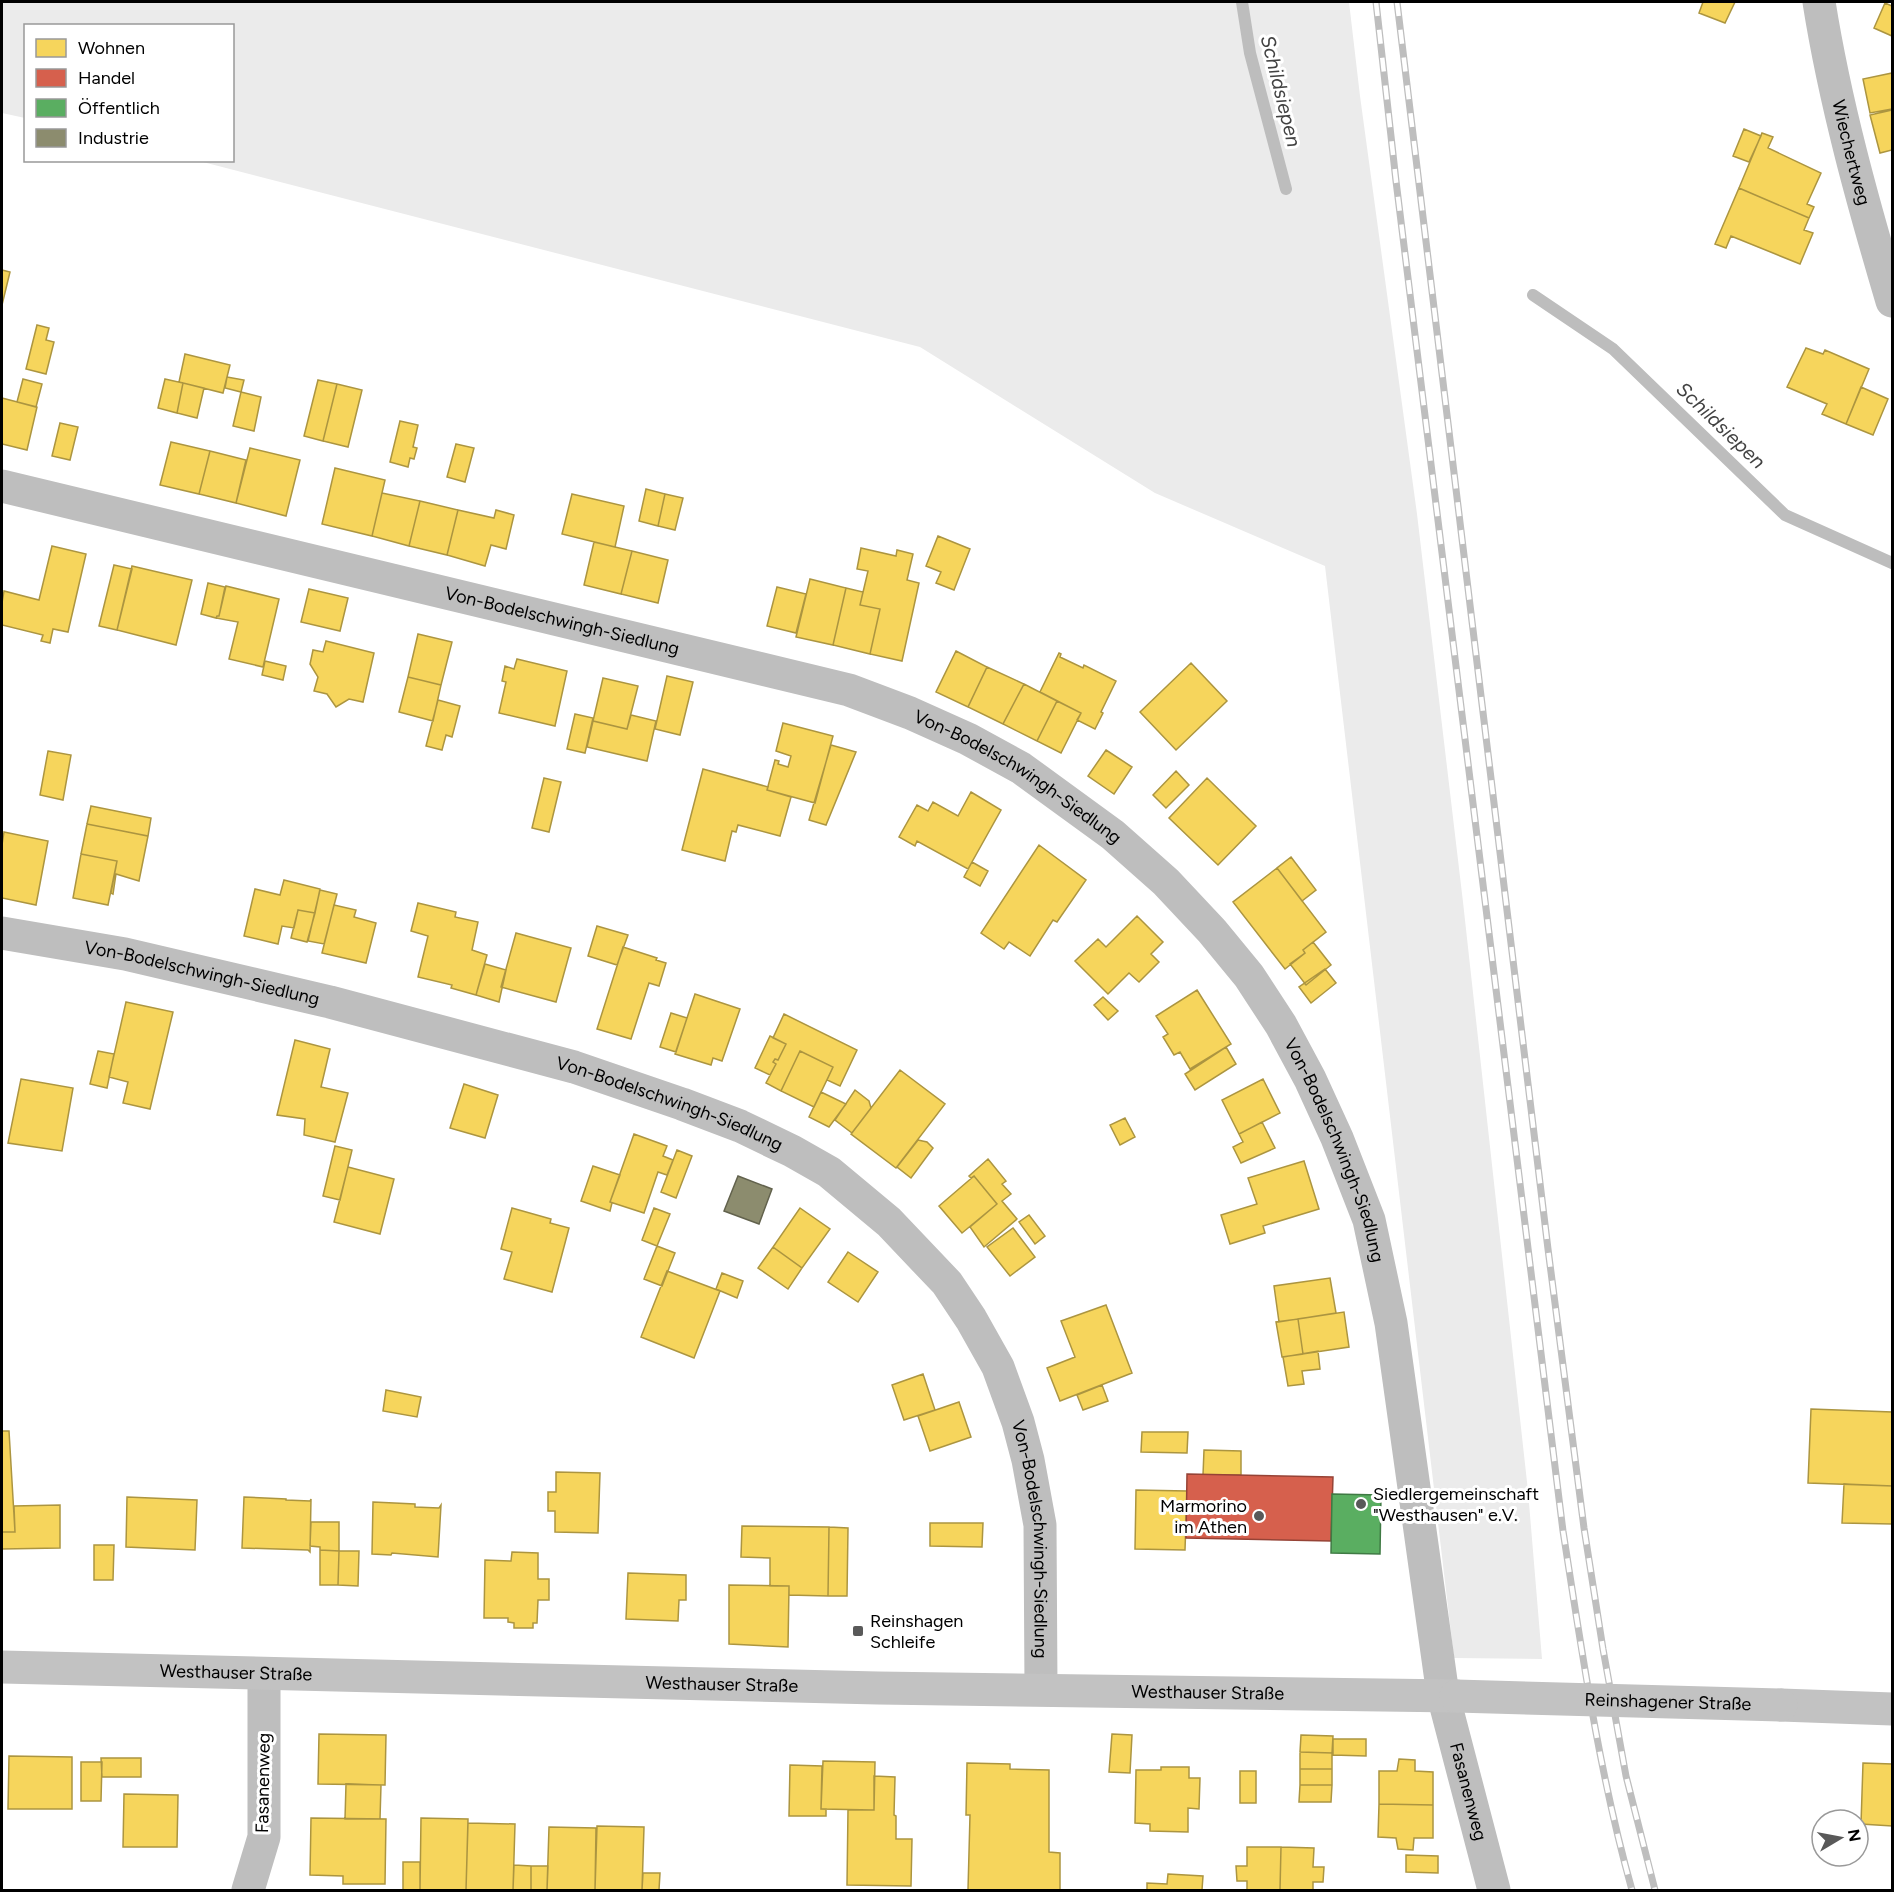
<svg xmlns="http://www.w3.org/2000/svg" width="1894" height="1892" viewBox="0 0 1894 1892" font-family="Figtree,sans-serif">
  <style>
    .green { fill: #ebebeb }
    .homes { fill: #f6d55c; stroke: #ac9540; stroke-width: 1.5 }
    .shops { fill: #d6604d; stroke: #964336; stroke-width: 1.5 }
    .public { fill: #5aae61; stroke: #3f7a44; stroke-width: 1.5 }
    .industry { fill: #8c8c6e; stroke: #62624d; stroke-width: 1.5 }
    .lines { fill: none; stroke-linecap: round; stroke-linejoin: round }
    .stream { stroke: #bdbdbd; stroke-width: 12 }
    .minor { stroke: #bebebe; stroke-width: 33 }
    .secondary { stroke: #c2c2c2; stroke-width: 33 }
    .rail-casing { stroke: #bebebe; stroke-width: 7 }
    .rail { stroke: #fff; stroke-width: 4.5; stroke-dasharray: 14; stroke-linecap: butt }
    .secondary-bridge { stroke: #c2c2c2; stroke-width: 33 }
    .poi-dot { fill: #595959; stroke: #fff; stroke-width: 2 }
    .labels { text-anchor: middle; stroke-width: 6; stroke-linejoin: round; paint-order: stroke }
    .street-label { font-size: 18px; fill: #000; stroke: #fff }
    .poi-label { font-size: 18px; fill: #000; stroke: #fff; text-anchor: start }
    .water-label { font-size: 20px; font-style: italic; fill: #424242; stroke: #fff }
  </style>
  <rect width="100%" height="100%" fill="#fff"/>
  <!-- green -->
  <path class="green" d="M2,2H1349L1360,96L1417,514L1463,902L1528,1491L1542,1659L1454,1658L1325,566L1155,493L920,347L199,161L232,160V26H26L25,118L2,113Z"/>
  <!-- homes -->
  <path class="homes" d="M1703,2H1735L1725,23L1699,13Z
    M1885,3L1892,6V36L1874,28Z
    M1892,73V109L1870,113L1863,79Z
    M1892,110V150L1880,153L1870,115Z
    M1744,129L1761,136L1749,162L1733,156Z
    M1762,133L1773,137L1768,148L1821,173L1807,204L1814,207L1809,218L1739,188Z
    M1739,188L1809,218L1804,230L1813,233L1800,264L1731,236L1726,248L1715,244Z
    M2,270L10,272L2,305Z
    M37,325L49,328L46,340L54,342L46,374L26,369Z
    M1806,348L1823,354L1825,350L1869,369L1846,424L1822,414L1827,404L1787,387Z
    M185,354L230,365L223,393L179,382Z
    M227,377L244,380L241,392L225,388Z
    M23,379L42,384L36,407L17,402Z
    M165,379L183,383L177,413L158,408Z
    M318,380L337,384L323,441L304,436Z
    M183,383L204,388L197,418L177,413Z
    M337,384L362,390L348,447L323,441Z
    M1861,387L1888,399L1873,435L1846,424Z
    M241,392L261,397L254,431L233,426Z
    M2,398L37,407L27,450L2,444Z
    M400,421L418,425L413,447L417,448L414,459L410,458L408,467L390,462Z
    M60,423L78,427L70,460L52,456Z
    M171,442L210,451L199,494L160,485Z
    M456,444L474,448L465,482L447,477Z
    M250,448L300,460L286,516L236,503Z
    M210,451L246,460L236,503L199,494Z
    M335,468L385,480L372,536L322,524Z
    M646,489L665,494L658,526L639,521Z
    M382,493L420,501L409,546L372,536Z
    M572,494L624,506L615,547L562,534Z
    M665,494L683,498L675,530L658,526Z
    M420,501L458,510L447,555L409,546Z
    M458,510L494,518L496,510L514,515L506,549L491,545L485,566L447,555Z
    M938,536L970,549L954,590L936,583L941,572L926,566Z
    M594,542L632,551L621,594L584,585Z
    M52,546L86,554L68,632L53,629L50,643L41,641L43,635L2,625V603L4,591L39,600Z
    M861,548L896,556L897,550L913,554L907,580L919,583L902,661L870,654L880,609L860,605L868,571L857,569Z
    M632,551L668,560L658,603L621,594Z
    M114,565L132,569L117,630L99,626Z
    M132,566L192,580L176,645L117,630Z
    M810,579L846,588L833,645L796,637Z
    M208,583L225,587L219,616H217L216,618L201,614Z
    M226,586L279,599L263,667L229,659L238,622L216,618L217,616H219Z
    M777,587L806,594L796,633L767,626Z
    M846,588L863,592L860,605L880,609L870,654L833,645Z
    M309,589L348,598L340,631L301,622Z
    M418,634L452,642L441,685L408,677Z
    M326,641L374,653L363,702L349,699L336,707L327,694L314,691L318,677L310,664L313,650L323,652Z
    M956,651L987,667L968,707L936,692Z
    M1059,653L1061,654L1060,657L1083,668L1084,665L1116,681L1101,712L1103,713L1095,729L1077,720L1081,713L1040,692Z
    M517,659L567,671L555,726L499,713L506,682L502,681L505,666L514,669Z
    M265,661L286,666L283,680L262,675Z
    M1191,663L1227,701L1176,750L1140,712Z
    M987,667L1024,684L1003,724L968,707Z
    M667,676L693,682L680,735L655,729Z
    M408,677L441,685L433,721L399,712Z
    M603,678L638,686L627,729L593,721Z
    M1024,684L1057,701L1037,741L1003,724Z
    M438,700L460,706L452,737L446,735L442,750L426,746Z
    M1057,701L1081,713L1061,753L1037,741Z
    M575,714L593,718L585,753L567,749Z
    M631,715L656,721L647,761L587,747L593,721L627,729Z
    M783,723L833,736L815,803L767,790L775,760L779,761L778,764L788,767L791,756L776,751Z
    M831,745L856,752L826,825L809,820Z
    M1106,750L1132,767L1114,794L1088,776Z
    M48,751L71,755L63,800L40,795Z
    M703,769L768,787L767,790L791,797L780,836L738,825L736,832L732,831L725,861L682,850Z
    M1176,771L1189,785L1166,808L1153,795Z
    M544,778L561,782L549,832L532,828Z
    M1207,778L1256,826L1218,865L1169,818Z
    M971,792L1001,810L968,869L917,841L915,846L899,837L917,805L928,811L933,802L958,816Z
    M91,806L151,818L148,836L87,824Z
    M87,824L148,836L139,881L116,874L113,894L111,893L117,861L81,854Z
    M4,832L48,841L36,905L2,898V845Z
    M1039,845L1086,880L1057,922L1053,920L1030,956L1009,942L1004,949L981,933Z
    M81,854L117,861L108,905L73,898Z
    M1291,857L1316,890L1302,901L1277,868Z
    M972,862L988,871L980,886L964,877Z
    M1277,868L1326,932L1303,950L1305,953L1285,969L1233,902Z
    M284,880L320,889L315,913L298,910L294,928L282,926L278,944L244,936L255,889L280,895Z
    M320,890L337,894L324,944L308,941Z
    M418,903L456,912L455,917L478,922L472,950L487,955L476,995L451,988L452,985L418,977L428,936L411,931Z
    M334,905L356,910L354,917L376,923L366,963L322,953Z
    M298,910L315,913L307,942L291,938Z
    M1137,916L1163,942L1151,954L1159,962L1139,982L1129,973L1108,994L1075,961L1098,939L1106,947Z
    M597,926L628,935L617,965L588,956Z
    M516,933L571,948L556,1002L501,987Z
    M1313,942L1331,965L1306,985L1290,964L1305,953L1303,950Z
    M623,947L657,958L656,960L666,963L659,986L649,983L631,1039L597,1029Z
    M485,964L506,970L499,1002L476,995Z
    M1325,969L1336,983L1311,1003L1299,987Z
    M1197,990L1231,1044L1190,1069L1180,1052L1174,1055L1163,1037L1168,1034L1156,1016Z
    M695,994L740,1009L722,1061L713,1058L711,1065L675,1054Z
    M1103,997L1118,1011L1108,1020L1094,1005Z
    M126,1002L173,1012L150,1109L123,1103L128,1082L109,1077Z
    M671,1013L687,1018L676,1052L660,1047Z
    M784,1014L857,1050L840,1086L827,1080L833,1067L800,1051L781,1091L766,1083L776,1064L773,1062L775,1059L778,1060L786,1044L773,1038Z
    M770,1036L786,1044L778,1060L775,1059L773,1062L776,1064L770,1075L755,1068Z
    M295,1040L330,1049L321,1087L348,1093L335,1142L304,1135L305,1119L277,1115Z
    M1226,1047L1236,1064L1195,1090L1185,1074Z
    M98,1051L114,1054L107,1088L90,1084Z
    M800,1051L833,1067L814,1107L781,1091Z
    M900,1070L945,1104L896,1168L851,1134Z
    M21,1079L73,1088L62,1151L8,1143Z
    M1263,1079L1280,1113L1239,1134L1222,1100Z
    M464,1084L498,1095L485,1138L450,1128Z
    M855,1090L869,1101L871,1108L852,1133L835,1120Z
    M821,1092L846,1104L829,1127L809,1117Z
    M1125,1118L1135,1137L1120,1145L1110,1125Z
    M1262,1122L1275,1148L1241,1163L1233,1147L1243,1142L1239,1134Z
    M634,1134L667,1146L663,1156L673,1160L667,1175L658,1172L644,1213L610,1202Z
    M918,1140L927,1142L933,1148L911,1178L897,1167Z
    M335,1146L352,1150L340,1200L323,1196Z
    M677,1150L692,1156L676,1198L661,1192Z
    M988,1159L1006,1181L1002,1184L1011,1194L1002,1201L1017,1219L984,1247L970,1227L997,1204L974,1176L971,1178L969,1176Z
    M1304,1161L1319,1209L1263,1226L1265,1233L1230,1244L1221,1215L1257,1204L1248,1178Z
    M593,1166L620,1175L610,1202L612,1203L610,1211L581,1201Z
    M348,1167L394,1179L380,1234L334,1222Z
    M974,1176L997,1204L962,1233L939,1206Z
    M512,1208L551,1219L550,1223L569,1228L552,1292L504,1279L512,1252L501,1249Z
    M654,1208L670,1214L657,1246L642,1240Z
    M800,1208L830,1229L802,1268L773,1247Z
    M1029,1215L1045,1236L1035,1244L1019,1222Z
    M1013,1228L1035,1257L1010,1276L987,1247Z
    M657,1246L675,1253L662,1286L644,1279Z
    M773,1247L802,1268L788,1289L758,1268Z
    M848,1252L878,1272L858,1302L828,1282Z
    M667,1271L720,1291L694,1358L641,1337Z
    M722,1273L743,1281L737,1298L716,1289Z
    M1330,1278L1336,1313L1279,1322L1274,1286Z
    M1106,1305L1132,1373L1060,1401L1047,1368L1075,1357L1061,1321Z
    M1344,1312L1349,1347L1303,1354L1298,1319Z
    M1298,1319L1303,1354L1282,1357L1276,1322Z
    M1318,1351L1320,1369L1302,1371L1304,1384L1288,1386L1283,1357Z
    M923,1374L935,1410L904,1420L892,1385Z
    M1102,1385L1108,1401L1083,1410L1077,1395Z
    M386,1390L421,1397L417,1417L383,1411Z
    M959,1402L971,1437L930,1451L918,1416Z
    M1811,1409L1892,1412V1486L1808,1483Z
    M2,1431H9L15,1532H2Z
    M1142,1432H1188L1187,1453L1141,1452Z
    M1204,1450L1241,1451V1475H1203Z
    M556,1472L600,1473L598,1533L555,1532V1511H548V1492H556Z
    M1844,1484L1892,1486V1524L1842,1523Z
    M1136,1490L1187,1491L1185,1550L1135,1549Z
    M127,1497L197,1500L195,1550L126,1547Z
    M244,1497L286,1499V1500L310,1501L311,1499L310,1552L308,1550L242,1548Z
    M373,1502L415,1504V1507L439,1508L441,1505L438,1557L392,1553L391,1555L372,1554Z
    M60,1505V1548L2,1549V1532H15L14,1506Z
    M311,1522H339V1551L320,1550V1547L310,1546Z
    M930,1523H983L982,1547L930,1546Z
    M742,1526L829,1527L828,1596L789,1595V1586H770V1558L741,1557Z
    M829,1527L848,1528L847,1596H828Z
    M94,1545H114L113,1580H94Z
    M320,1550L339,1551L338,1585H320Z
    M339,1551H359L358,1586L338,1585Z
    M512,1552L538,1553V1579H549V1600H538L537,1623H533V1628H514V1623L508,1622V1618H484L485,1560L511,1561Z
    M628,1573L686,1575V1600H679L678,1621L626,1619Z
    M729,1585L789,1586L788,1647L729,1644Z
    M319,1734L386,1735L385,1785L318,1784Z
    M1112,1734L1132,1735L1130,1773L1109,1772Z
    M1301,1735L1333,1736L1332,1753L1300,1752Z
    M1333,1739H1366V1756L1333,1755Z
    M1300,1752L1332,1753V1769H1300Z
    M9,1756L72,1757V1809H8Z
    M101,1758H141V1777H102Z
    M1399,1759L1415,1760V1771L1433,1772V1805L1379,1804V1771H1397Z
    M823,1761L875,1762L874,1810L821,1809Z
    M81,1762H102L101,1801H81Z
    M967,1763L1010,1764V1769L1049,1770V1852L1060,1853V1890H968L970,1815H966Z
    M1863,1763L1892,1764V1826L1861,1824Z
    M790,1765L822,1766L821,1809H826V1816H789Z
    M1161,1767H1189V1778H1200L1199,1809L1188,1808V1832L1150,1831V1824L1135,1823L1136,1770H1161Z
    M1300,1769H1332V1785H1300Z
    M1240,1771H1256V1803H1240Z
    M874,1776L895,1777L894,1815L896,1816V1839H912L911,1886L847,1885L848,1810H874Z
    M346,1784L381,1785L380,1819H345Z
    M1300,1785H1332L1331,1802H1299Z
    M124,1794L178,1795L177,1847H123Z
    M1379,1804L1433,1805V1838H1414L1413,1850L1398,1849L1396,1838L1378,1837Z
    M311,1818L386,1819L385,1884H343V1876L310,1875Z
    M421,1818L468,1819L466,1890H420Z
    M468,1823L515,1824L513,1890H466Z
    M597,1826L644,1827L642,1890H595Z
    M549,1827L596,1828L595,1890H547Z
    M1247,1847H1281L1280,1890H1247V1881H1237L1236,1866H1247Z
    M1281,1847L1314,1848L1313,1867H1324L1323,1882H1313V1890H1280Z
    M1406,1855L1438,1856V1873L1406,1872Z
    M403,1862H420V1890H403Z
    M514,1865L531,1866V1890H513Z
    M531,1866H548L547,1890H531Z
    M643,1873H660L659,1890H642Z
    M1168,1874L1203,1876L1202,1890H1147V1883L1167,1884Z"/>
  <!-- shops -->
  <path class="shops" d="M1187,1474L1333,1477L1331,1541L1186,1538Z"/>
  <!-- public -->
  <path class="public" d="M1332,1494L1381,1495L1380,1554L1331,1553Z"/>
  <!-- industry -->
  <path class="industry" d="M738,1176L772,1189L759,1224L724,1211Z"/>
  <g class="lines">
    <!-- stream -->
    <path class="stream" d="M1242,2L1250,53L1286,189
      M1533,295L1613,349L1785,515L1892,563"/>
    <!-- minor -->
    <g class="minor">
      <path id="s1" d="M1819,2C1835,103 1863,203 1892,301"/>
      <path id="s2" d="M2,486L849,690L910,713L968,739L1021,768L1113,835L1166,882L1212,931L1249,976L1281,1025L1310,1079L1337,1138L1369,1220L1391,1323L1443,1695L1494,1890"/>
      <path id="s3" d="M2,933L125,954L330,1002L574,1067L682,1104L740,1126L792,1151L829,1172L889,1222L947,1283L971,1319L998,1367L1018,1422L1028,1460L1040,1525L1041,1689"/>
      <path d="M248,1890L264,1837V1674"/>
    </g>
    <!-- secondary -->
    <g class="secondary">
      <path id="s4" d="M2,1667L878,1688L1456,1696"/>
      <path d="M1781,1705L1892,1709"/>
    </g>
    <!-- rail casing -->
    <g class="rail-casing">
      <path id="rail" d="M1376,2L1396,181L1563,1531C1582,1652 1599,1773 1632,1890
        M1397,2L1548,1249L1584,1528L1603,1649L1626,1776L1655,1890"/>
    </g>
    <!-- rail -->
    <use href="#rail" class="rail"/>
    <!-- secondary-bridge -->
    <path class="secondary-bridge" id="s5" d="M1456,1696L1781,1705"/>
  </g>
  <!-- markers -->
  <g class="poi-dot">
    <circle cx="1361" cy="1504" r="6"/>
    <circle cx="1259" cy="1516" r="6"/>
    <rect x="852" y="1625" width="12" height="12" rx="3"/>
  </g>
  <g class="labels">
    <!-- street labels -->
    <g class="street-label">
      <text dy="6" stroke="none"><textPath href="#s1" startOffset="154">Wiechertweg</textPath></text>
      <text dy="6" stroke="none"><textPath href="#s2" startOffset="576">Von-Bodelschwingh-Siedlung</textPath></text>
      <text dy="6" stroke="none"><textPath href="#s2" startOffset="1062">Von-Bodelschwingh-Siedlung</textPath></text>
      <text dy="6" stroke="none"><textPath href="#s3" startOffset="204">Von-Bodelschwingh-Siedlung</textPath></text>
      <text dy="6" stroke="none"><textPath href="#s3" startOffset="690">Von-Bodelschwingh-Siedlung</textPath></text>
      <text dy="6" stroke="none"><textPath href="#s2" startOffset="1566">Von-Bodelschwingh-Siedlung</textPath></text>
      <text dy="6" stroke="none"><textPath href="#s3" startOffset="1302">Von-Bodelschwingh-Siedlung</textPath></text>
      <text dy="6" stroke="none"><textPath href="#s4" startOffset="234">Westhauser Straße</textPath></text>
      <text dy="6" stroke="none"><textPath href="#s4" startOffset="720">Westhauser Straße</textPath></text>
      <text dy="6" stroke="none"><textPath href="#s4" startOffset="1206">Westhauser Straße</textPath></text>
      <text dy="6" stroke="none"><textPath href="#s5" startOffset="212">Reinshagener Straße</textPath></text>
      <text transform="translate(263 1783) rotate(-89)" y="6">Fasanenweg</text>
      <text dy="6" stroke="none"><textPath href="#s2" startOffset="2224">Fasanenweg</textPath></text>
    </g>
    <!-- poi labels -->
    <g class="poi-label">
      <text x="1373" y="1500">Siedlergemeinschaft<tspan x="1373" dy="21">"Westhausen" e.V.</tspan></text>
      <text x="1247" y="1512" text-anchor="end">Marmorino<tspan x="1247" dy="21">im Athen</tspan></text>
      <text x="870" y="1627">Reinshagen<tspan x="870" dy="21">Schleife</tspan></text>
    </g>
    <!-- water labels -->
    <g class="water-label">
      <text transform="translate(1281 91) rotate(76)" y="7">Schildsiepen</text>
      <text transform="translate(1721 425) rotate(44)" y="7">Schildsiepen</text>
    </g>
  </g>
  <!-- border -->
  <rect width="1894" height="1892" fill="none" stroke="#000000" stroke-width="6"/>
  <!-- legend -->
  <rect x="24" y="24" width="210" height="138" fill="#ffffff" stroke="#999999" stroke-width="1.5"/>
  <rect x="36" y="39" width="30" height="18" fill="#f6d55c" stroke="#999999" stroke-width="1.5"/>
  <text x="78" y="54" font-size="18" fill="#000000">Wohnen</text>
  <rect x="36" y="69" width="30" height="18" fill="#d6604d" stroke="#999999" stroke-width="1.5"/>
  <text x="78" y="84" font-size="18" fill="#000000">Handel</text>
  <rect x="36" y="99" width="30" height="18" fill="#5aae61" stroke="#999999" stroke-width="1.5"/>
  <text x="78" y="114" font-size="18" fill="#000000">Öffentlich</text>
  <rect x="36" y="129" width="30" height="18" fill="#8c8c6e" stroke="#999999" stroke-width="1.5"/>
  <text x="78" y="144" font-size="18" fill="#000000">Industrie</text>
  <!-- north arrow -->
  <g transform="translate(1840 1838) rotate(80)"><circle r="28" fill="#ffffff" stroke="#999999" stroke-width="1.5"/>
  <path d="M0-4.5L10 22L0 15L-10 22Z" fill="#595959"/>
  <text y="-9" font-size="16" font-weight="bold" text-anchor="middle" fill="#000000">N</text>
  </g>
</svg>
